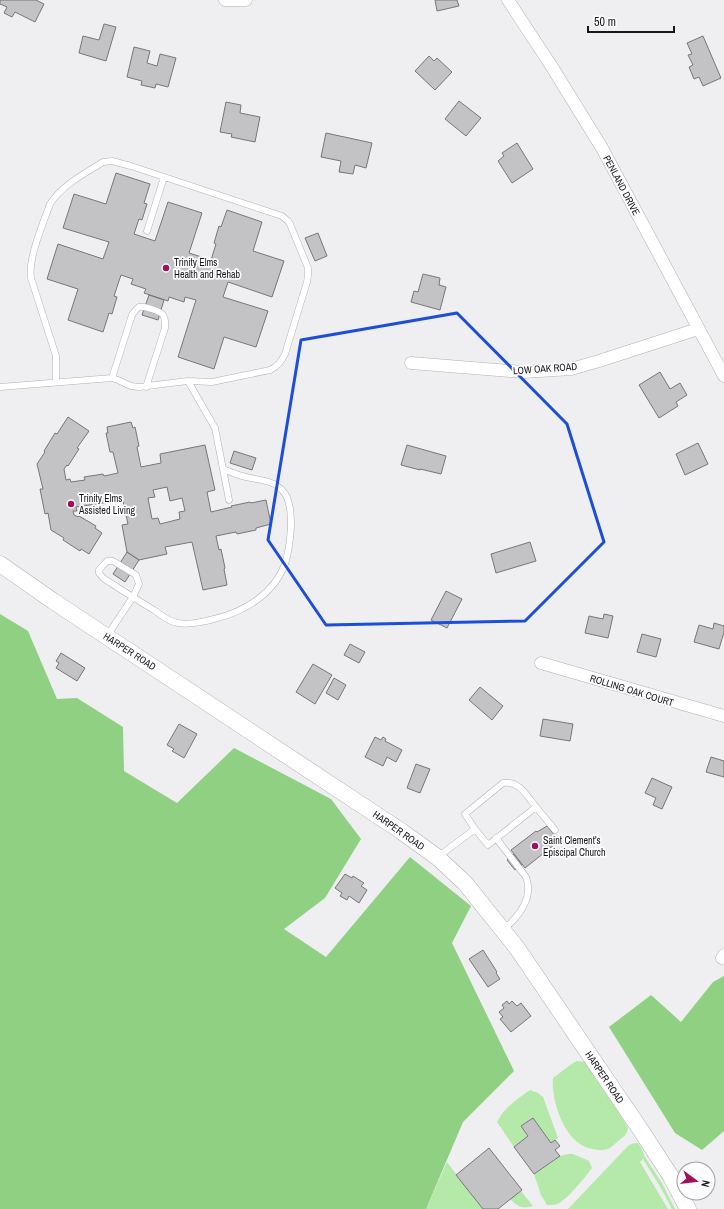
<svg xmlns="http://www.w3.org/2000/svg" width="724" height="1209" viewBox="0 0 724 1209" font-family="'Archivo Narrow',sans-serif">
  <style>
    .green { fill: #b4e9a9 }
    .forest { fill: #8fd082 }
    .building { fill: #c3c3c5; stroke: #777779; fill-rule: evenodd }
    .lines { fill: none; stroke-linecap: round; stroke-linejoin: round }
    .lane-casing { stroke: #b1b1b3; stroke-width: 7 }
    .street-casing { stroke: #b1b1b3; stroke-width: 13 }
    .secondary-casing { stroke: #b1b1b3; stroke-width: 17 }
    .lane { stroke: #fff; stroke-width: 6 }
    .street { stroke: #fff; stroke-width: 12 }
    .secondary { stroke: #fff; stroke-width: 16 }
    .marked { fill: none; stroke: #1d4ed8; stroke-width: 3; stroke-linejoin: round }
    .poi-dot { fill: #a01059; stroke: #fcfcfe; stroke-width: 1.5 }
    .labels { text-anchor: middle; stroke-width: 3.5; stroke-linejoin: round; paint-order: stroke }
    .street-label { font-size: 10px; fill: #181819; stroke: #fcfcfe }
    .poi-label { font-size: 10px; fill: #181819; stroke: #fcfcfe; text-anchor: start }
  </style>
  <rect width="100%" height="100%" fill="#efeff1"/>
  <!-- green -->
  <path class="green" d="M577,1061L585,1062L615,1106L628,1128C628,1134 622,1138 617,1142C615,1144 612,1146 610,1148C604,1151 598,1150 592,1149C565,1144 551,1102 553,1078L573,1063Z
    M530,1090L538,1093L543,1097L558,1138L551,1143L533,1118L521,1126L528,1136L514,1147L497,1122C504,1107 518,1099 530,1090Z
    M635,1143H638L641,1147L645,1157L662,1183L675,1209H672L662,1190L643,1159L640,1162L668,1209H568L628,1146L631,1144Z
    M568,1154H573L589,1161L592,1168C585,1177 572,1194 562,1201C558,1205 553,1205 547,1205L541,1195L534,1174L560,1156Z
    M447,1162L483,1209H426Z
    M521,1191L533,1206C522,1209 518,1207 510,1199Z"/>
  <!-- forest -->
  <path class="forest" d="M0,614L28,631L57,699L77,698L123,727L124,771L177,803L234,748L331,799L361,839L325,898L284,929L326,957L410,857L471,906L452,943L514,1071L463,1122L426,1209H0Z
    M724,976V1131L702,1150L675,1133L609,1027L651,995L681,1022L713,982Z"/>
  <!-- building -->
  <path class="building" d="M0,0H36L44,4L35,22L15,12L12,17L4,13L7,7L0,4Z
    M435,0H457L459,6L437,11Z
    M104,24L116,27L106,61L79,53L83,36L99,40Z
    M703,36L721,78L703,86L699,77L694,79L689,67L693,65L688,55L692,54L687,43Z
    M134,47L150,51L147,63L157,66L160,54L176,58L168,87L156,84L155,88L141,85L142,81L127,77Z
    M429,56L434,61L437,58L452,72L435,90L415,71Z
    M459,101L481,118L466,136L445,119Z
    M226,102L241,105L240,113L260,117L255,142L231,137L232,134L220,132Z
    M326,133L372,143L366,168L355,165L353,174L339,172L341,161L321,157Z
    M517,143L533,169L512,183L498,161L504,156L502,153Z
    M116,173L150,184L144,203L147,204L142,220L139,219L134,234L155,241L168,202L202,213L189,253L211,260L216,244L214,243L219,226L221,227L227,210L262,222L253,251L284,261L272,297L228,282L223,297L268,311L256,347L224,337L214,369L178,357L196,300L185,297L184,302L169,297L168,301L144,293L146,289L131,284L133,279L121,275L114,296L117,297L112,314L109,313L103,332L68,320L78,289L47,279L58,244L103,259L109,242L63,228L74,194L106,204Z
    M318,233L327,256L315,261L305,238Z
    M423,274L440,278L439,285L446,287L440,310L411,302L414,291L418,292Z
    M149,295L164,300L158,320L142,315Z
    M660,372L670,389L680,383L687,395L676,402L678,406L659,418L639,385Z
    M68,417L89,431L77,448L79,449L68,466L67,465L64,469L66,480L70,479L71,482L85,480L84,477L103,474L104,476L118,473L113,452H110L106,433H108L107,427L131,422L133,428L135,427L139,446L137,447L141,467L161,463L160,454L205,445L215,490L207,492L211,512L232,507L231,506L250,502L251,503L266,500L271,524L256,528V530L237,534L236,532L216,536L219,550L221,549L225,568L224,569L227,585L203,590L192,542L165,547L167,554L139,560L127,552L122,525L128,524L122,497L110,500V502L76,507L77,511H73L74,515L78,517L79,516L96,526L95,528L102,533L89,554L81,549L80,551L63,540L64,538L51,530L48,513L45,514L40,489H43L37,464L45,452L44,451L55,433L57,434ZM167,487L170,501L182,498L185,511L179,512L180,519L160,524L158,518L152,519L148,498L155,497L153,490Z
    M698,443L708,464L685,475L676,454Z
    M407,445L446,456L441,474L420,469V470L401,465Z
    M234,451L256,458L252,470L230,463Z
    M530,542L536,561L496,573L491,554Z
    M127,552L139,560L125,582L113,574Z
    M446,591L462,599L447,628L431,620Z
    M604,614L613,616L608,638L585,633L589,616L603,619Z
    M714,623L724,626V632L719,649L694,642L699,625L713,629Z
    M642,634L661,639L656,657L637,652Z
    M350,644L365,652L359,663L344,655Z
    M61,653L85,668L77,681L56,668L59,663L56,661Z
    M313,664L332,675L315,704L296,692Z
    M334,678L346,685L338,700L326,693Z
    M480,687L503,706L492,720L469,700Z
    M543,719L573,724L570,741L540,736Z
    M179,724L197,734L184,758L172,751L174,749L167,745Z
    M375,737L381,740L383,737L386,739L385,741L402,750L396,762L387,757L383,766L365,757Z
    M711,757L724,761V777L706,772Z
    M416,764L430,769L420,793L407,788Z
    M652,778L672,787L662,809L653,805L656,798L645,793Z
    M547,826L559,841L525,868L511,850L536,831L537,832Z
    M514,854L522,865L515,870L507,860Z
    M345,874L352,878L353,876L364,883L361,886L367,890L359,903L349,896L347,900L340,896L342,893L335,888Z
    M483,950L497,972L496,973L500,979L488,987L469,959Z
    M507,1001L509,1004L512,1001L517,1006L521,1003L531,1016L511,1032L500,1019L503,1017L499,1012L504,1008L502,1005Z
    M533,1118L551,1143L555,1140L560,1146L555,1150L560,1156L534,1174L514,1147L528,1136L521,1126Z
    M489,1148L522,1190L498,1209H483L456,1175Z"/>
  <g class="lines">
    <!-- lane casing -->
    <g class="lane-casing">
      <path id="lane" d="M147,231L164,177
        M112,378L132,315C134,312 136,309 139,307C143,306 161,311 163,315C166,319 165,324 165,328L146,387
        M56,382V356L31,278C28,258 43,224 50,204C62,185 84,174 103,162L112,161L131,166L282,216L288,221L290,224L308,268V276L307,282L285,354C281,362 278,366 270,370L212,382L188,381
        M0,387L112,378L118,380L131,386L139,387L188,381L215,428L223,469C230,472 238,475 246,477C258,480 273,480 282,490C291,499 291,516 291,528C290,540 289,552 285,564C274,594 244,612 214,619C202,622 190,625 178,623C169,622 161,615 154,610C137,600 120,589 103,578L99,573V570L107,561H113L136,575L139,584L133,597L107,636
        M223,469L229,500
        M536,807L555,830
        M496,838L526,877C534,898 519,916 504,929
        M439,856L475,829L465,814L503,783C519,780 527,796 536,807L488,845L475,829"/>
    </g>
    <!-- street casing -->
    <g class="street-casing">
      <path id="street" d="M225,0H246
        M508,0L552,67L602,148L724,376
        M411,363L523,372L571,369L599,361L698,329
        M541,663L724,716
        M722,958L724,955"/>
    </g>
    <!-- secondary casing -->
    <g class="secondary-casing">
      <path id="secondary" d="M0,564L53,601L401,831L437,857L465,883L517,948L640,1129L670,1175L688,1209"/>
    </g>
    <!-- lane -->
    <use href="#lane" class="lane"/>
    <!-- street -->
    <use href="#street" class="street"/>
    <!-- secondary -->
    <use href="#secondary" class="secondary"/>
  </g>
  <!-- marked area -->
  <path class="marked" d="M457,313L567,424L604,542L525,621L326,625L268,540L301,340Z"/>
  <!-- markers -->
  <g class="poi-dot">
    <circle cx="166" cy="268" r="4"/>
    <circle cx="71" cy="504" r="4"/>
    <circle cx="535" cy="846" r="4"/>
  </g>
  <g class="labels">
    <!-- street labels -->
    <g class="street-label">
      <text transform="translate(622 185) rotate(62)" y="4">PENLAND DRIVE</text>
      <text transform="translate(545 368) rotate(-4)" y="4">LOW OAK ROAD</text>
      <text transform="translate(130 651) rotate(33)" y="4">HARPER ROAD</text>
      <text transform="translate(632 690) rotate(17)" y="4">ROLLING OAK COURT</text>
      <text transform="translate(399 830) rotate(35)" y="4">HARPER ROAD</text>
      <text transform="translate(605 1077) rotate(56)" y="4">HARPER ROAD</text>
    </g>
    <!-- poi labels -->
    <g class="poi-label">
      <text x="174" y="266">Trinity Elms<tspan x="174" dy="12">Health and Rehab</tspan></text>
      <text x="79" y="502">Trinity Elms<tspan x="79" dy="12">Assisted Living</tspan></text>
      <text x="543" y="844">Saint Clement's<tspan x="543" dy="12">Episcipal Church</tspan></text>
    </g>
  </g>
  <!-- north arrow -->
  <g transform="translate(696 1181) rotate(105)"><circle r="19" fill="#fcfcfe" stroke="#a1a1a2"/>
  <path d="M0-3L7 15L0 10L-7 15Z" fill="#a01059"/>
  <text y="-6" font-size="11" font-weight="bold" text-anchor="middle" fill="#181819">N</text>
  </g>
  <!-- scale -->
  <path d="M588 26v6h86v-6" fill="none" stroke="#181819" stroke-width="2"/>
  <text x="594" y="26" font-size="12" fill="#181819" stroke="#fcfcfe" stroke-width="3" paint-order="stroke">50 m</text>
</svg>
